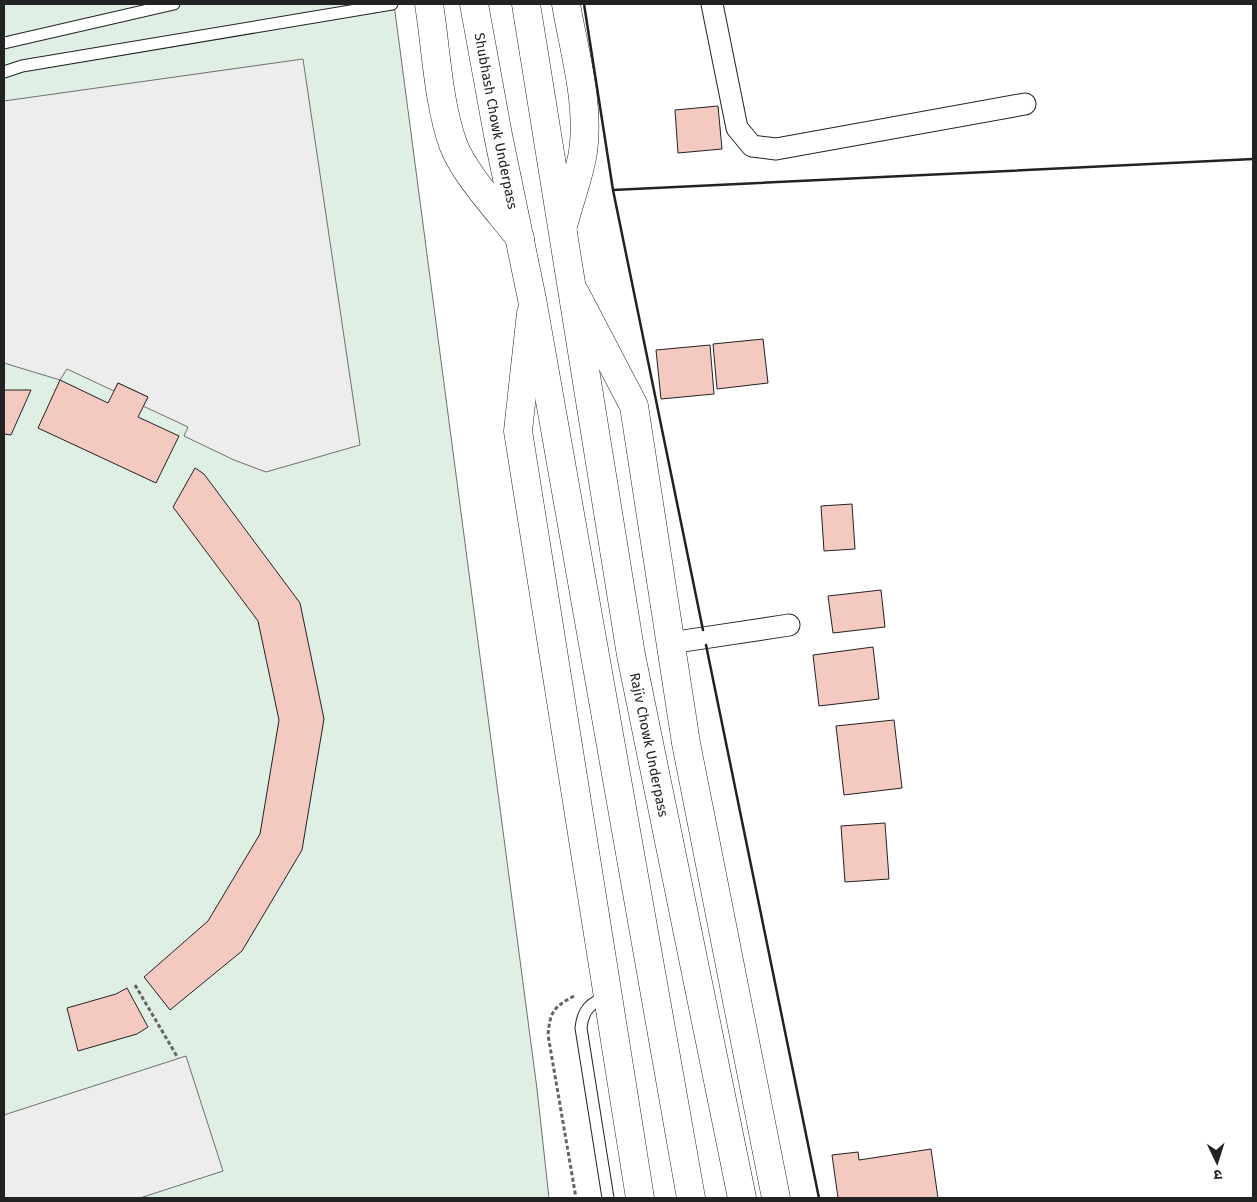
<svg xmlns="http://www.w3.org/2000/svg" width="1257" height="1202" viewBox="0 0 1257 1202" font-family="'Fira Sans','Noto Sans Devanagari',sans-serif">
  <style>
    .green { fill: #e0efe3; stroke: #6f6f6f }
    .parking { fill: #ededed; stroke: #6f6f6f }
    .building { fill: #f3c9c0; stroke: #222 }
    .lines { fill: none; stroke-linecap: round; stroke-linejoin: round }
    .service-casing { stroke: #222; stroke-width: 13 }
    .minor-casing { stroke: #222; stroke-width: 23 }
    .secondary-casing { stroke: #222; stroke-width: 29 }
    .trunk-casing { stroke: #222; stroke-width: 29 }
    .path { stroke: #646464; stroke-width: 3; stroke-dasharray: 4 2.5; stroke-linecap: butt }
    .service { stroke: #fff; stroke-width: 11 }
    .minor { stroke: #fff; stroke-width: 21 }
    .secondary { stroke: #fff; stroke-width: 28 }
    .trunk { stroke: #fff; stroke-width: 28 }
    .wall { stroke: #222; stroke-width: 2.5 }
    .labels { text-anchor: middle; stroke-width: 4; stroke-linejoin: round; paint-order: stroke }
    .street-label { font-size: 14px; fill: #222; stroke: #fff }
  </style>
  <rect width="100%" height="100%" fill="#fff"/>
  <!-- green -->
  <path class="green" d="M4,4H394L537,1089L549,1198H4Z"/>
  <!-- parking -->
  <path class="parking" d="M303,59L360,445L266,472L234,460L184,436L188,427L143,406L148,397L118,383L114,391L67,369L60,380L4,363V101Z
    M186,1056L223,1171L140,1198H4V1115Z"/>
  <!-- building -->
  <path class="building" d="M718,106L722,149L678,153L675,110Z
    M763,339L768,383L717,389L713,344Z
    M710,345L714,394L661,399L656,350Z
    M60,380L108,403L118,383L148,397L138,417L179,436L156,483L38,428Z
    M4,390H31L11,435L4,434Z
    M195,468L204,474L300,603L324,719L302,850L242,951L170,1010L144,977L208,921L260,834L279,720L258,621L173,507Z
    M852,504L855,549L824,551L821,506Z
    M881,590L885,627L833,633L828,596Z
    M873,647L879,699L819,706L813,655Z
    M894,720L902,788L844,795L836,726Z
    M885,823L889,879L845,882L841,826Z
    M127,988L148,1027L137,1034L78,1051L67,1008L116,994Z
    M931,1149L938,1198H838L832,1155L858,1152L859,1160Z"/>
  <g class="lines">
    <!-- service casing -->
    <g class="service-casing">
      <path id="service" d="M4,43L174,4
        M4,72L22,66L392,4
        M607,996C591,1003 583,1009 581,1028L608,1198"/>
    </g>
    <!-- minor casing -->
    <g class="minor-casing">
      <path id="minor" d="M712,4L737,128L752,146L776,149L1025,104
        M670,643L789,625"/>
    </g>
    <!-- secondary casing -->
    <g class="secondary-casing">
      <path id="secondary" d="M429,4C436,48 438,102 453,144C464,174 500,212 520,238
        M563,226C569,202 579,177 583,152C590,104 574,51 566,4
        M575,293L634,406L686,743L776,1198
        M531,313L518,431L640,1198"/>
    </g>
    <!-- trunk casing -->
    <g class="trunk-casing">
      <g id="trunk">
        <path id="s1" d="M474,4L498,135L532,299L691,1198"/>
        <path id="s2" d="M526,4L631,655L742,1198"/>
      </g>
    </g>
    <!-- path -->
    <path class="path" d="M135,985L178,1058
      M574,996C554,1007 550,1011 548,1035L576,1198"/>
    <!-- service -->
    <use href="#service" class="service"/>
    <!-- minor -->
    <use href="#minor" class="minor"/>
    <!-- secondary -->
    <use href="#secondary" class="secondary"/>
    <!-- trunk -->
    <use href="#trunk" class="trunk"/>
    <!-- wall -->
    <path class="wall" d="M584,4L613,190L703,630
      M613,190L1253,159
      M706,645L819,1198"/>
  </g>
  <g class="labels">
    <!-- street labels -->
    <g class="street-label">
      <text dy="5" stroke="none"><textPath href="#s1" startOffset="119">Shubhash Chowk Underpass</textPath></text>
      <text dy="5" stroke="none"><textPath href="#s2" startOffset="751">Rajiv Chowk Underpass</textPath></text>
    </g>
  </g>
  <!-- border -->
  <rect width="1257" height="1202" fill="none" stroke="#222222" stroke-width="10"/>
  <!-- north arrow -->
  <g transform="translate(1217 1162) rotate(176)" stroke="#ffffff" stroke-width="4" paint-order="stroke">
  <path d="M0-4L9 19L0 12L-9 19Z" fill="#222222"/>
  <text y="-8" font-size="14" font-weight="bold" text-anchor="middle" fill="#222222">उ</text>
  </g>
</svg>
